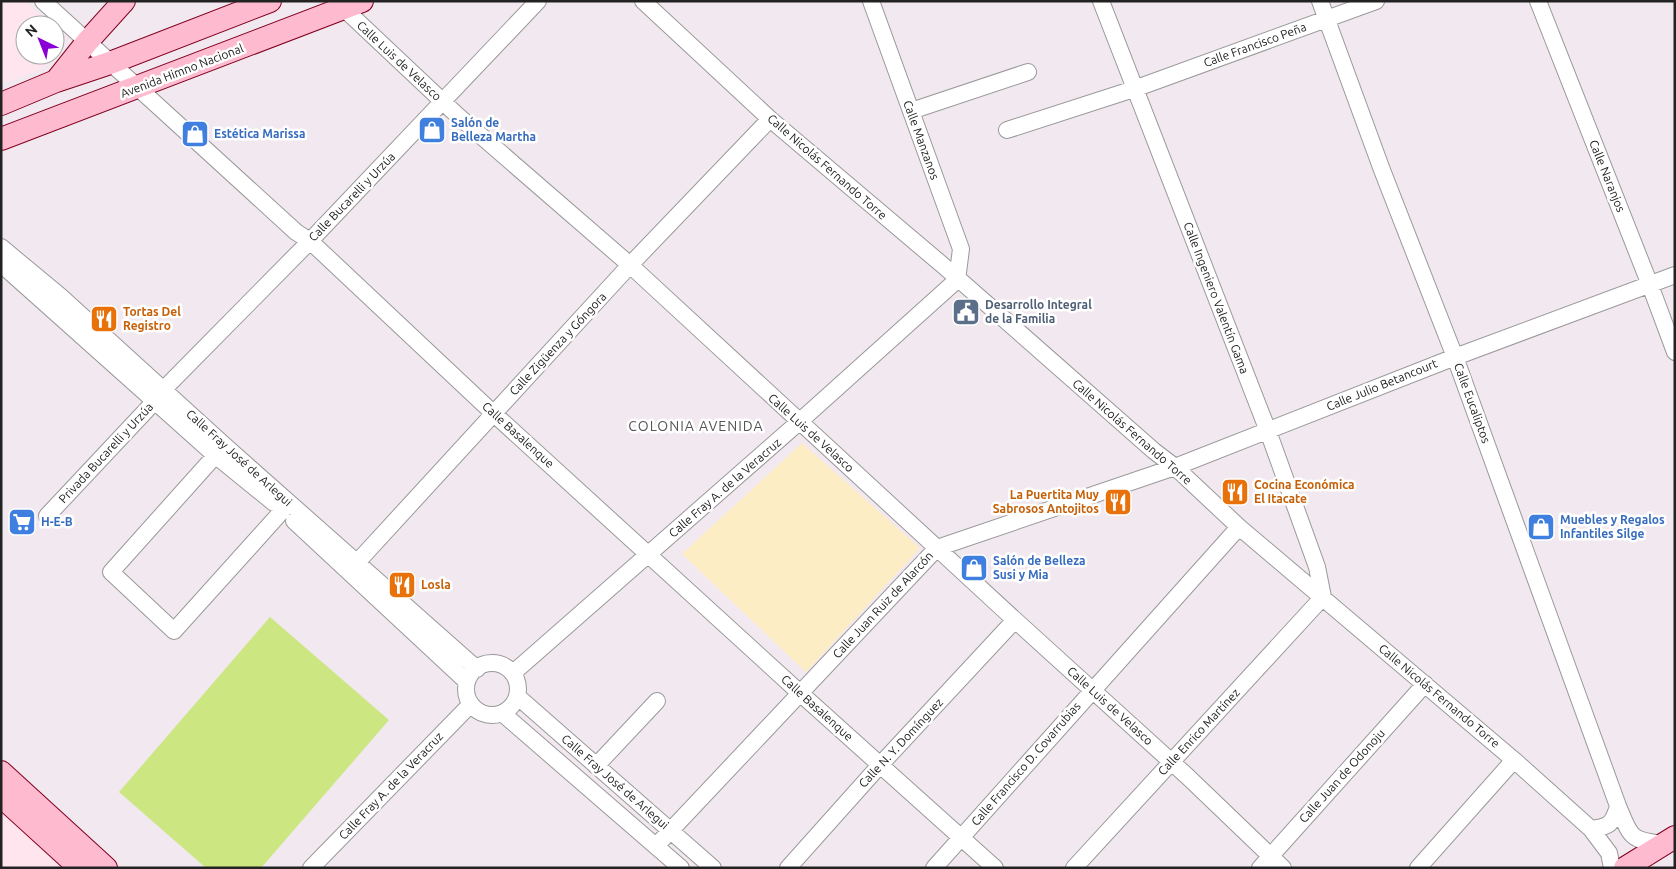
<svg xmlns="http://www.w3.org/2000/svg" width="1676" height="869" viewBox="0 0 1676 869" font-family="Ubuntu,sans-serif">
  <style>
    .education { fill: #ffe5ee }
    .park { fill: #fdedc4 }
    .pitch { fill: #cce682 }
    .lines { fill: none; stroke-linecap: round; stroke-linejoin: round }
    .street-casing { stroke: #999; stroke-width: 18 }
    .secondary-casing { stroke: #820020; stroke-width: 24 }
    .street { stroke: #fff; stroke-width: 16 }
    .secondary { stroke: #febacf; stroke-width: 22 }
    .labels { text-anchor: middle; stroke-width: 5; stroke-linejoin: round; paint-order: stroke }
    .street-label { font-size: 12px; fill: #222; stroke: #fff }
    .shop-label { font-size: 12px; font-weight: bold; fill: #366cbe; stroke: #fff; text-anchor: start }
    .service-label { font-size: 12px; font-weight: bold; fill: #4e5e75; stroke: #fff; text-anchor: start }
    .food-label { font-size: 12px; font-weight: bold; fill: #c56008; stroke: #fff; text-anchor: start }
    .neighbourhood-label { font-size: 14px; letter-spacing: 1px; fill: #555; stroke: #fff }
  </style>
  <rect width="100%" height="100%" fill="#f2e8ef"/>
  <!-- education -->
  <path class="education" d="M1,1H25L51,25H25V55H53L42,69L1,84Z
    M55,28L66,38L55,52Z
    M4,812L41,849L62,868H1V814Z"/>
  <!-- park -->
  <path class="park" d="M802,443L920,548L806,672L682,554Z"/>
  <!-- pitch -->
  <path class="pitch" d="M270,617L389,720L261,868H206L119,792Z"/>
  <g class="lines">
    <!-- street casing -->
    <g class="street-casing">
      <path id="street" d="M43,1L296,232L310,241L493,413L800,693L995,868
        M643,1L770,119L946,268L1154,451L1175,467L1239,527L1514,760L1591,829L1609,853L1612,868
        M1320,1L1382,170L1455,357L1618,806C1631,837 1629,840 1663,844
        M1538,1L1650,285L1675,352
        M337,2L457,115L630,265L1015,620L1187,776L1283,868
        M911,111L1028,72
        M1007,130L1134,89L1376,1
        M1,247L60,296L224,445L477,669
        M1,264L215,455L274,503
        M222,448L111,572L174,631L283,510
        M47,516L155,401L163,390L310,241L538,1
        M294,521L467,682
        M351,569L630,265L770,119
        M466 689a26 26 0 1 1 52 0a26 26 0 1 1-52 0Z
        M513,673L799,422L957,280L961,249L871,1
        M517,696L713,868
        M502,713L681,868
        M596,766L657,701
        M1591,829C1609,827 1613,824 1618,806
        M656,846L937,548L1175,467L1455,357L1675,275
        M311,868L471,704
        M788,868L881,764L1015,620
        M934,868L1239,527
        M1074,868L1323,597L1317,567L1268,431L1101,1
        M1260,868L1425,684
        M1418,868L1514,760"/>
    </g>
    <!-- secondary casing -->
    <g class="secondary-casing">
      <path id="secondary" d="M56,81L87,42L124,1
        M1,104L56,81L110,63L270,1
        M1,139L362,1
        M1,772L106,868
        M1,796L80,868
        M1625,868L1675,837"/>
    </g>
    <!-- street -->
    <use href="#street" class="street"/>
    <!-- secondary -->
    <use href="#secondary" class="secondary"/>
  </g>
  <!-- icons -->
  <defs>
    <g id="shop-square" transform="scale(1.4375)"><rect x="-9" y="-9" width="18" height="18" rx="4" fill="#3f7fe0" stroke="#fff"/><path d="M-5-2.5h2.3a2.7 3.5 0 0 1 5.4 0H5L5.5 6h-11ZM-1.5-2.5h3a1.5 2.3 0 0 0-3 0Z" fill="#fff"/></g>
    <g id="civic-square" transform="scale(1.4375)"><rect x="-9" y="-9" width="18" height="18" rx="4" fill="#5c6f8a" stroke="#fff"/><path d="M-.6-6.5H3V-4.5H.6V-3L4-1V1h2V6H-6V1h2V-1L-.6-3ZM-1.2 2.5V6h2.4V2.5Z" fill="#fff"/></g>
    <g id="restaurant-square" transform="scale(1.4375)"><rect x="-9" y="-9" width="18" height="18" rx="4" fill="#e8710a" stroke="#fff"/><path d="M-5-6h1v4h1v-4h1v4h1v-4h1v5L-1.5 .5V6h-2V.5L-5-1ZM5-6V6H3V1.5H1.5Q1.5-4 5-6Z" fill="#fff"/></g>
    <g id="supermarket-square" transform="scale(1.4375)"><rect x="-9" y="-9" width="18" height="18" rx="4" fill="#3f7fe0" stroke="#fff"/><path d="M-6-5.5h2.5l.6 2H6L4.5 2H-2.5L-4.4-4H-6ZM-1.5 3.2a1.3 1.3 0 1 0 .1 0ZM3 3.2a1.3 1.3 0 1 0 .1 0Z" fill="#fff"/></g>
  </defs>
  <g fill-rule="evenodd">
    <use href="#shop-square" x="432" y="130"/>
    <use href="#shop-square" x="195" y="134"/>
    <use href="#civic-square" x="966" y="312"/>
    <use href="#restaurant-square" x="104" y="319"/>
    <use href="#restaurant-square" x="1235" y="492"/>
    <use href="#restaurant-square" x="1118" y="502"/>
    <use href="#supermarket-square" x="22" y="522"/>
    <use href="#shop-square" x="1541" y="527"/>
    <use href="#shop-square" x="974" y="568"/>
    <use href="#restaurant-square" x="402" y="585"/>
  </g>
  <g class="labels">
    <!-- street labels -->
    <g class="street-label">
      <text transform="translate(1255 45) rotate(-20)" y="4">Calle Francisco Peña</text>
      <text transform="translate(399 61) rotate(43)" y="4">Calle Luis de Velasco</text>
      <text transform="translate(182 71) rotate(-21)" y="4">Avenida Himno Nacional</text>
      <text transform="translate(921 140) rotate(70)" y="4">Calle Manzanos</text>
      <text transform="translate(827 167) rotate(41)" y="4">Calle Nicolás Fernando Torre</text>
      <text transform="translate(1607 176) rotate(68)" y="4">Calle Naranjos</text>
      <text transform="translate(352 197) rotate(-46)" y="4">Calle Bucarelli y Urzúa</text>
      <text transform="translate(1216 298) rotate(69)" y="4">Calle Ingeniero Valentín Gama</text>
      <text transform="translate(558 344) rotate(-47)" y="4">Calle Zigüenza y Góngora</text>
      <text transform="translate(1382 385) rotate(-22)" y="4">Calle Julio Betancourt</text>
      <text transform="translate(1472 403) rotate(70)" y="4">Calle Eucaliptos</text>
      <text transform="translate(1132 432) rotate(41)" y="4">Calle Nicolás Fernando Torre</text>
      <text transform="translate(811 433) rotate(42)" y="4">Calle Luis de Velasco</text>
      <text transform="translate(518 435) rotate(42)" y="4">Calle Basalenque</text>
      <text transform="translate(106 453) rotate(-47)" y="4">Privada Bucarelli y Urzúa</text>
      <text transform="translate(239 458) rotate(42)" y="4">Calle Fray José de Arlegui</text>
      <text transform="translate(725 488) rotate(-41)" y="4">Calle Fray A. de la Veracruz</text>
      <text transform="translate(883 605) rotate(-47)" y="4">Calle Juan Ruiz de Alarcón</text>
      <text transform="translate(1439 696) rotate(40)" y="4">Calle Nicolás Fernando Torre</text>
      <text transform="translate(1110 706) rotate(42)" y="4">Calle Luis de Velasco</text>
      <text transform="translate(817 708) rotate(42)" y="4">Calle Basalenque</text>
      <text transform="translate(1199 732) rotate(-47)" y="4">Calle Enrico Martínez</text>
      <text transform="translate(901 743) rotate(-47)" y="4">Calle N. Y. Domínguez</text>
      <text transform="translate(1026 764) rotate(-49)" y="4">Calle Francisco D. Covarrubias</text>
      <text transform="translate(1342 776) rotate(-48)" y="4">Calle Juan de Odonoju</text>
      <text transform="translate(615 782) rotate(41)" y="4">Calle Fray José de Arlegui</text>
      <text transform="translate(391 786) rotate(-46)" y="4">Calle Fray A. de la Veracruz</text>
    </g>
    <!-- shop labels -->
    <g class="shop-label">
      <text x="451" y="127">Salón de<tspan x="451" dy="14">Belleza Martha</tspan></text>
      <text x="214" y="138">Estética Marissa</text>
      <text x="1560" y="524">Muebles y Regalos<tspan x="1560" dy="14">Infantiles Silge</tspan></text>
      <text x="41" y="526">H-E-B</text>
      <text x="993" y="565">Salón de Belleza<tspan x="993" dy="14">Susi y Mia</tspan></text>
    </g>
    <!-- service labels -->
    <g class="service-label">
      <text x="985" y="309">Desarrollo Integral<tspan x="985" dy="14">de la Familia</tspan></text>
    </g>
    <!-- food labels -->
    <g class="food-label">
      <text x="123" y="316">Tortas Del<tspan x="123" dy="14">Registro</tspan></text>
      <text x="1254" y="489">Cocina Económica<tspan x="1254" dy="14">El Itacate</tspan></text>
      <text x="1099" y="499" text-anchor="end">La Puertita Muy<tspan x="1099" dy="14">Sabrosos Antojitos</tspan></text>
      <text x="421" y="589">Losla</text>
    </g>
    <!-- neighbourhood labels -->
    <g class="neighbourhood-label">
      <text x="696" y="431">COLONIA AVENIDA</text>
    </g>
  </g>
  <!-- border -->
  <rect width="1676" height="869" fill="none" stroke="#222222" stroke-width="5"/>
  <!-- north arrow -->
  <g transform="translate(40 40) rotate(317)"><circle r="24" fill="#ffffff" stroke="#a7a7a7"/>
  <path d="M0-4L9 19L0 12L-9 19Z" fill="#8800d4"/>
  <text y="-8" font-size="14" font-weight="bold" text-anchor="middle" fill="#222222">N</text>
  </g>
</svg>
